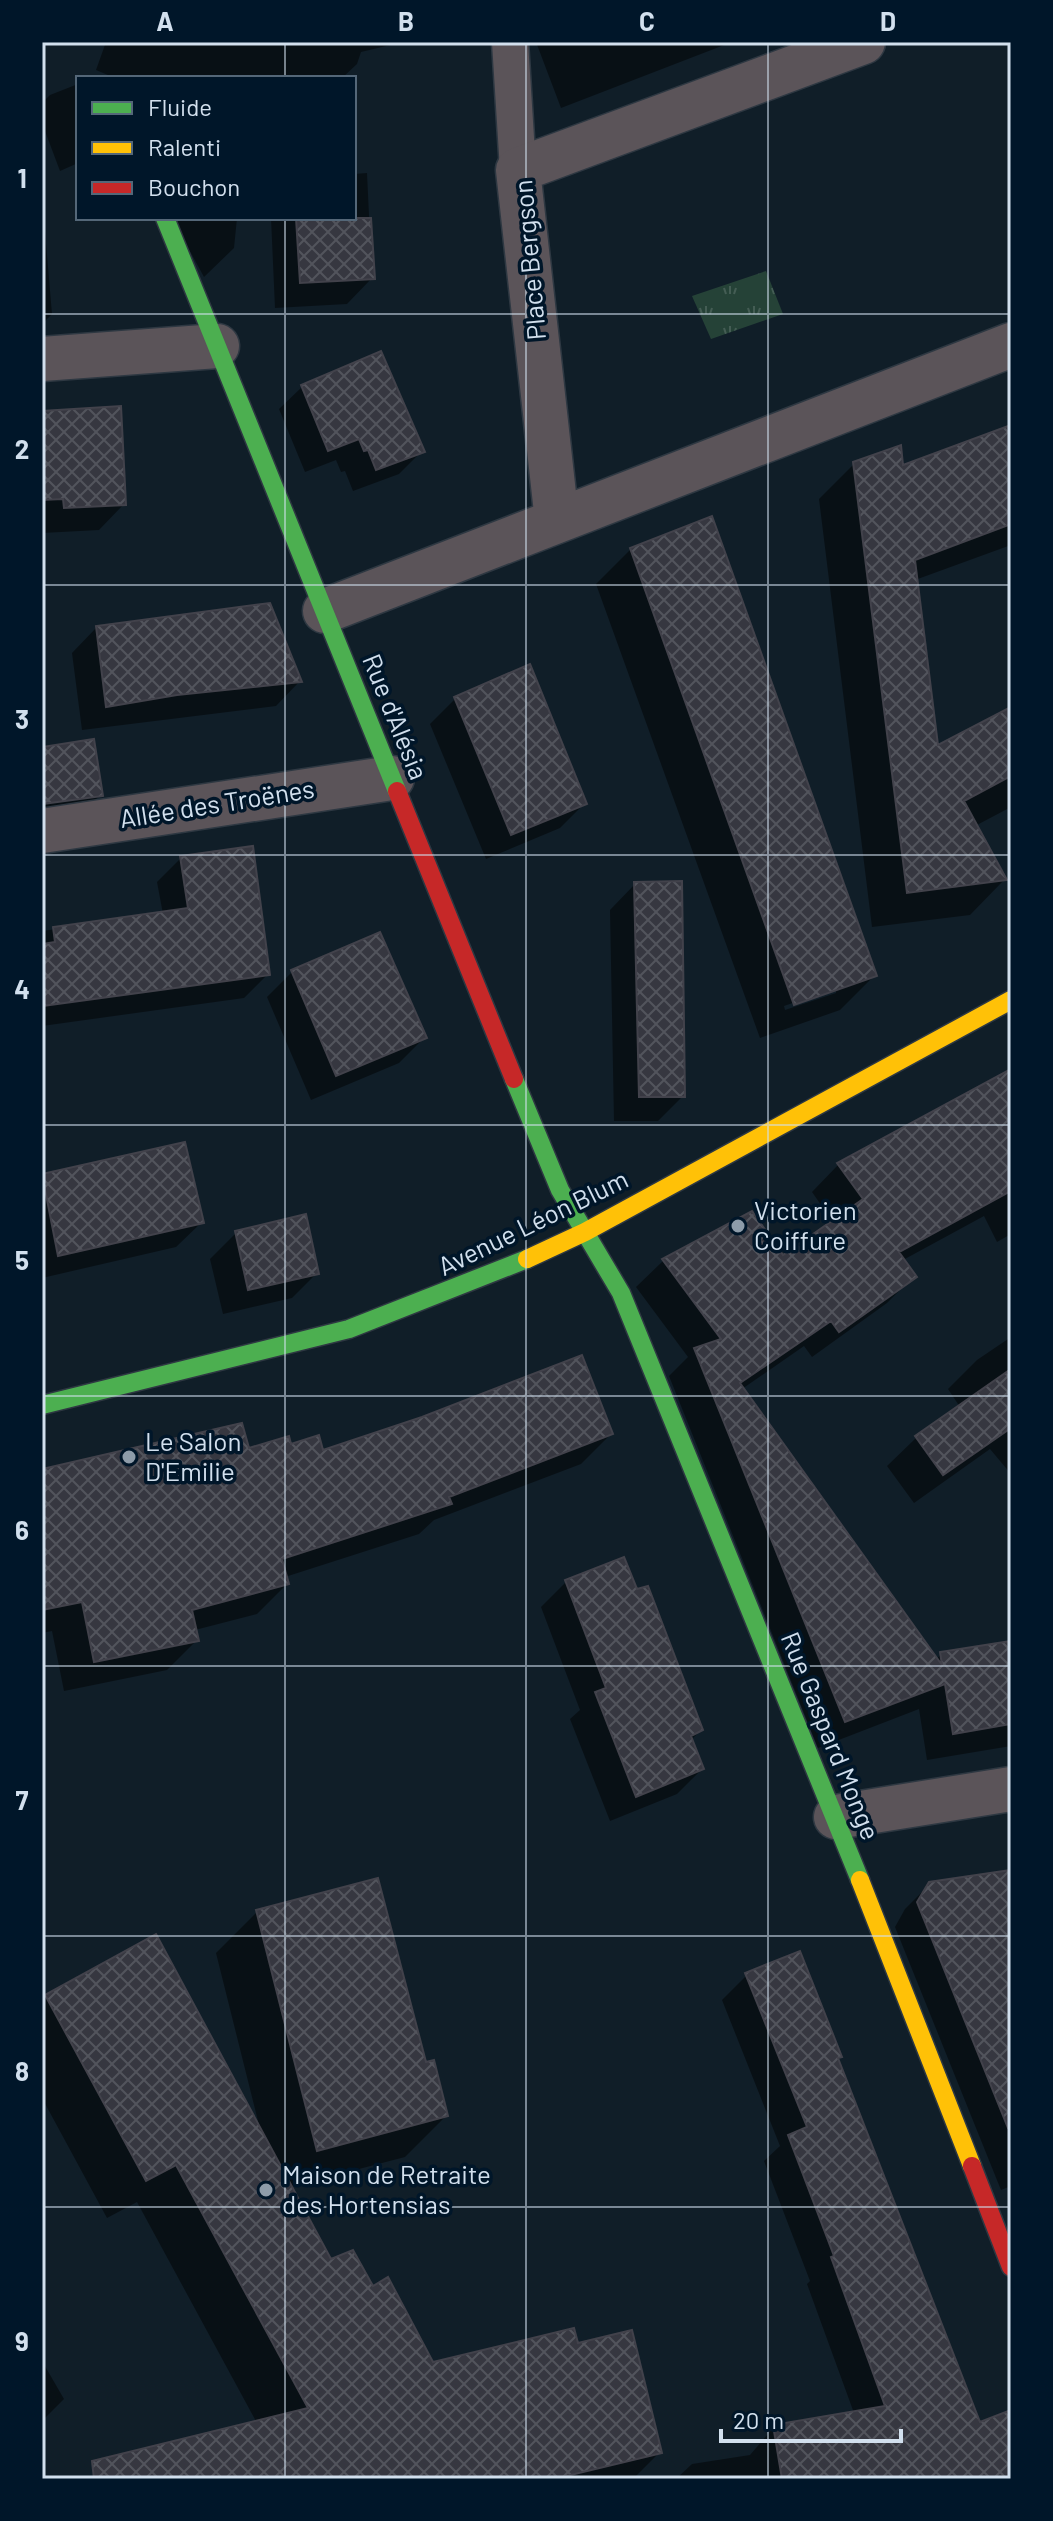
<svg xmlns="http://www.w3.org/2000/svg" width="1053" height="2521" viewBox="0 0 1053 2521" font-family="Barlow,sans-serif">
  <style>
    .park { fill: url(#park-tufts) }
    .shadow { fill: #0007; fill-rule: evenodd }
    .building { fill: url(#building-cross-hatch); stroke: #42424b; stroke-width: 2 }
    .lines { fill: none; stroke-linecap: round; stroke-linejoin: round }
    .lane-casing { stroke: #2e3842; stroke-width: 39 }
    .street-casing { stroke: #2e3842; stroke-width: 47 }
    .fast-casing { stroke: #2e3842; stroke-width: 21 }
    .slow-casing { stroke: #2e3842; stroke-width: 21 }
    .jam-casing { stroke: #2e3842; stroke-width: 21 }
    .lane { stroke: #5b5459; stroke-width: 36 }
    .street { stroke: #5b5459; stroke-width: 44 }
    .fast { stroke: #4caf50; stroke-width: 18 }
    .slow { stroke: #ffc107; stroke-width: 18 }
    .jam { stroke: #c62828; stroke-width: 18 }
    .grid { fill: none; stroke: #d2e0ee; stroke-width: 2; stroke-opacity: 0.55 }
    .poi-dot { fill: #8e9ca9; stroke: #001629; stroke-width: 3 }
    .labels { text-anchor: middle; stroke-width: 7; stroke-linejoin: round; paint-order: stroke }
    .street-label { font-size: 26px; fill: #d2e0ee; stroke: #001629 }
    .poi-label { font-size: 26px; fill: #d2e0ee; stroke: #001629; text-anchor: start }
    .neatline { fill: none; stroke: #d2e0ee; stroke-width: 3 }
    .grid-label { font-size: 26px; text-anchor: middle; font-weight: bold; fill: #d2e0ee }
  </style>
  <defs>
    <pattern id="park-tufts" width="24" height="20" patternUnits="userSpaceOnUse" patternTransform="scale(2)"><rect width="24" height="20" fill="#254237"/><path d="M3 7l-1-3M5 7V3M7 7l1-3M15 17l-1-3M17 17v-4M19 17l1-3" fill="none" stroke="#445d54"/></pattern>
    <pattern id="building-cross-hatch" width="8" height="8" patternUnits="userSpaceOnUse" patternTransform="scale(2)"><rect width="8" height="8" fill="#363740"/><path d="M0 0l8 8M0 8l8-8" fill="none" stroke="#52545c"/></pattern>
  </defs>
  <rect width="100%" height="100%" fill="#101e28"/>
  <!-- park -->
  <path class="park" d="M766,271L783,314L711,339L692,296Z"/>
  <!-- shadow -->
  <path class="shadow" d="M106,42H403L361,52L357,64L342,78H115L96,70Z
    M536,42H732L561,108Z
    M78,84V163L60,171L42,123V103L50,95Z
    M367,173L372,278L347,304L275,308L271,218H354V174Z
    M42,196L52,314L42,324Z
    M172,218H237L234,248L204,277Z
    M302,387L422,451L399,474L353,491L345,471L341,472L336,460L305,472L279,409Z
    M42,413L124,504L99,530L42,533Z
    M1011,427V545L915,580L936,748L1011,709V807L975,826L1004,880L970,915L872,927L819,499L854,464L901,467Z
    M631,549L875,975L840,1010L760,1038L596,584ZM836,988V993L785,1010L784,1006Z
    M96,628L300,681L276,706L82,730L72,653Z
    M455,699L585,803L560,828L486,859L430,724Z
    M42,748L100,795L87,808L42,815Z
    M181,858L268,974L244,998L42,1026V931L163,914L157,882Z
    M635,884L683,1096L658,1121H614L610,910Z
    M292,972L424,1038L399,1063L311,1100L267,997Z
    M1011,1071V1234L997,1242L984,1216L903,1260L914,1276L887,1303L812,1357L804,1346L742,1389L936,1660L941,1654L1011,1643V1746L927,1760L919,1709L818,1748L669,1376L688,1357L636,1287L663,1261L782,1258L833,1222L812,1192L838,1165Z
    M43,1176L202,1222L176,1247L42,1278Z
    M236,1233L317,1273L292,1298L223,1314L210,1259Z
    M1011,1337V1474L990,1449L914,1503L887,1466L916,1438L960,1407L948,1389L977,1360Z
    M611,1434L581,1464L434,1520L419,1534L285,1577L287,1584L257,1614L195,1630L197,1640L167,1670L64,1691L52,1631L42,1633V1471L290,1446L322,1452Z
    M566,1582L701,1730L691,1740L702,1769L677,1794L610,1821L570,1719L580,1710L541,1607Z
    M1011,1871V2186L1001,2190L895,1927L905,1909L930,1884Z
    M257,1912L424,2065L446,2116L405,2157L290,2187L330,2261L372,2288L432,2364L577,2345L660,2452L633,2479H125L257,2423L137,2202L107,2218L42,2098V2000L46,1996L260,2129L216,1953Z
    M747,1975L840,2056L837,2059L979,2424L1011,2420L1010,2479H676L692,2464L750,2455L774,2427L854,2413L807,2284L810,2281L764,2161L780,2146L722,2000Z
    M42,2361L64,2399L42,2421Z"/>
  <!-- building -->
  <path class="building" d="M296,218H371L375,279L300,283Z
    M381,351L425,452L376,470L368,450L364,451L359,439L328,451L301,385Z
    M121,406L126,505L64,508L63,499L42,500V411Z
    M1011,425V524L915,560L938,745L1011,707V776L964,801L1007,880L907,893L853,462L901,445L903,465Z
    M712,516L877,976L794,1005L630,548Z
    M270,603L302,682L177,695L106,707L96,626Z
    M530,664L587,804L511,835L454,697Z
    M94,739L103,796L42,804V747Z
    M253,846L270,975L42,1006V944L55,942L53,927L188,908L180,856Z
    M682,881L685,1097H639L634,882Z
    M380,932L427,1038L336,1076L291,970Z
    M1011,1069V1191L899,1252L917,1277L839,1332L831,1321L740,1383L942,1665L940,1652L1011,1641V1724L953,1734L945,1684L845,1722L694,1348L721,1339L662,1259L752,1211L783,1255L863,1199L837,1163Z
    M185,1142L204,1223L58,1256L42,1174Z
    M306,1214L319,1274L248,1290L235,1231Z
    M582,1355L613,1434L449,1497L452,1504L282,1559L289,1584L192,1610L199,1641L94,1662L82,1602L42,1610V1469L242,1423L249,1448L289,1436L291,1444L319,1435L323,1450L422,1417Z
    M1011,1369V1428L943,1475L915,1436Z
    M624,1557L637,1589L648,1586L703,1730L691,1736L704,1769L636,1797L595,1692L606,1688L565,1580Z
    M1011,1870V2127L1008,2128L917,1902L929,1882Z
    M378,1878L426,2062L434,2060L448,2116L317,2151L256,1910Z
    M156,1934L331,2259L353,2250L373,2286L388,2277L433,2362L574,2328L578,2343L632,2330L662,2453L554,2479H94L92,2461L308,2408L176,2165L146,2181L45,1995Z
    M800,1951L842,2057L838,2058L980,2422L1011,2410V2479H782L773,2425L885,2406L831,2257L834,2256L788,2135L807,2127L745,1973Z"/>
  <g class="lines">
    <!-- lane casing -->
    <g class="lane-casing">
      <path id="lane" d="M510,42L518,170"/>
    </g>
    <!-- street casing -->
    <g class="street-casing">
      <path id="street" d="M42,359L217,346
        M557,521L518,170L863,42
        M325,611L1011,345
        M42,831L392,778
        M836,1817L1011,1789"/>
    </g>
    <!-- fast casing -->
    <g class="fast-casing">
      <path id="fast" d="M165,218L397,791
        M514,1079L560,1190L621,1293L860,1880
        M42,1405L349,1329L527,1259"/>
    </g>
    <!-- slow casing -->
    <g class="slow-casing">
      <path id="slow" d="M527,1259L585,1232L1011,1000
        M860,1880L972,2166"/>
    </g>
    <!-- jam casing -->
    <g class="jam-casing">
      <path id="jam" d="M397,791L514,1079
        M972,2166L1011,2267"/>
    </g>
    <!-- lane -->
    <use href="#lane" class="lane"/>
    <!-- street -->
    <use href="#street" class="street"/>
    <!-- fast -->
    <use href="#fast" class="fast"/>
    <!-- slow -->
    <use href="#slow" class="slow"/>
    <!-- jam -->
    <use href="#jam" class="jam"/>
  </g>
  <!-- grid -->
  <path class="grid" d="M285,42V78M526,42V2479M768,42V2479M285,218V2479M42,314H1011M42,585H1011M42,855H1011M42,1125H1011M42,1396H1011M42,1666H1011M42,1936H1011M42,2207H1011"/>
  <!-- markers -->
  <g class="poi-dot">
    <circle cx="738" cy="1226" r="8"/>
    <circle cx="129" cy="1457" r="8"/>
    <circle cx="266" cy="2190" r="8"/>
  </g>
  <g class="labels">
    <!-- street labels -->
    <g class="street-label">
      <text transform="translate(530 260) rotate(-95)" y="9">Place Bergson</text>
      <text transform="translate(395 717) rotate(68)" y="9">Rue d'Alésia</text>
      <text transform="translate(217 804) rotate(-9)" y="9">Allée des Troënes</text>
      <text transform="translate(533 1223) rotate(-26)" y="9">Avenue Léon Blum</text>
      <text transform="translate(830 1736) rotate(68)" y="9">Rue Gaspard Monge</text>
    </g>
    <!-- poi labels -->
    <g class="poi-label">
      <text x="754" y="1220">Victorien<tspan x="754" dy="30">Coiffure</tspan></text>
      <text x="145" y="1451">Le Salon<tspan x="145" dy="30">D'Emilie</tspan></text>
      <text x="282" y="2184">Maison de Retraite<tspan x="282" dy="30">des Hortensias</tspan></text>
    </g>
  </g>
  <!-- border -->
  <rect width="1053" height="2521" fill="none" stroke="#001629" stroke-width="88"/>
  <!-- legend -->
  <rect x="76" y="76" width="280" height="144" fill="#001629" stroke="#546778" stroke-width="2"/>
  <rect x="92" y="102" width="40" height="12" fill="#4caf50" stroke="#546778" stroke-width="2"/>
  <text x="148" y="116" font-size="24" fill="#d2e0ee">Fluide</text>
  <rect x="92" y="142" width="40" height="12" fill="#ffc107" stroke="#546778" stroke-width="2"/>
  <text x="148" y="156" font-size="24" fill="#d2e0ee">Ralenti</text>
  <rect x="92" y="182" width="40" height="12" fill="#c62828" stroke="#546778" stroke-width="2"/>
  <text x="148" y="196" font-size="24" fill="#d2e0ee">Bouchon</text>
  <!-- scale -->
  <path d="M721 2429v12h180v-12" fill="none" stroke="#d2e0ee" stroke-width="4"/>
  <text x="733" y="2429" font-size="24" fill="#d2e0ee" stroke="#001629" stroke-width="6" paint-order="stroke">20 m</text>
  <rect x="44" y="44" width="965" height="2433" class="neatline"/>
  <g class="grid-label">
    <text x="165" y="31">A</text>
    <text x="406" y="31">B</text>
    <text x="647" y="31">C</text>
    <text x="888" y="31">D</text>
    <text x="22" y="188">1</text>
    <text x="22" y="459">2</text>
    <text x="22" y="729">3</text>
    <text x="22" y="999">4</text>
    <text x="22" y="1270">5</text>
    <text x="22" y="1540">6</text>
    <text x="22" y="1810">7</text>
    <text x="22" y="2081">8</text>
    <text x="22" y="2351">9</text>
  </g>
</svg>
